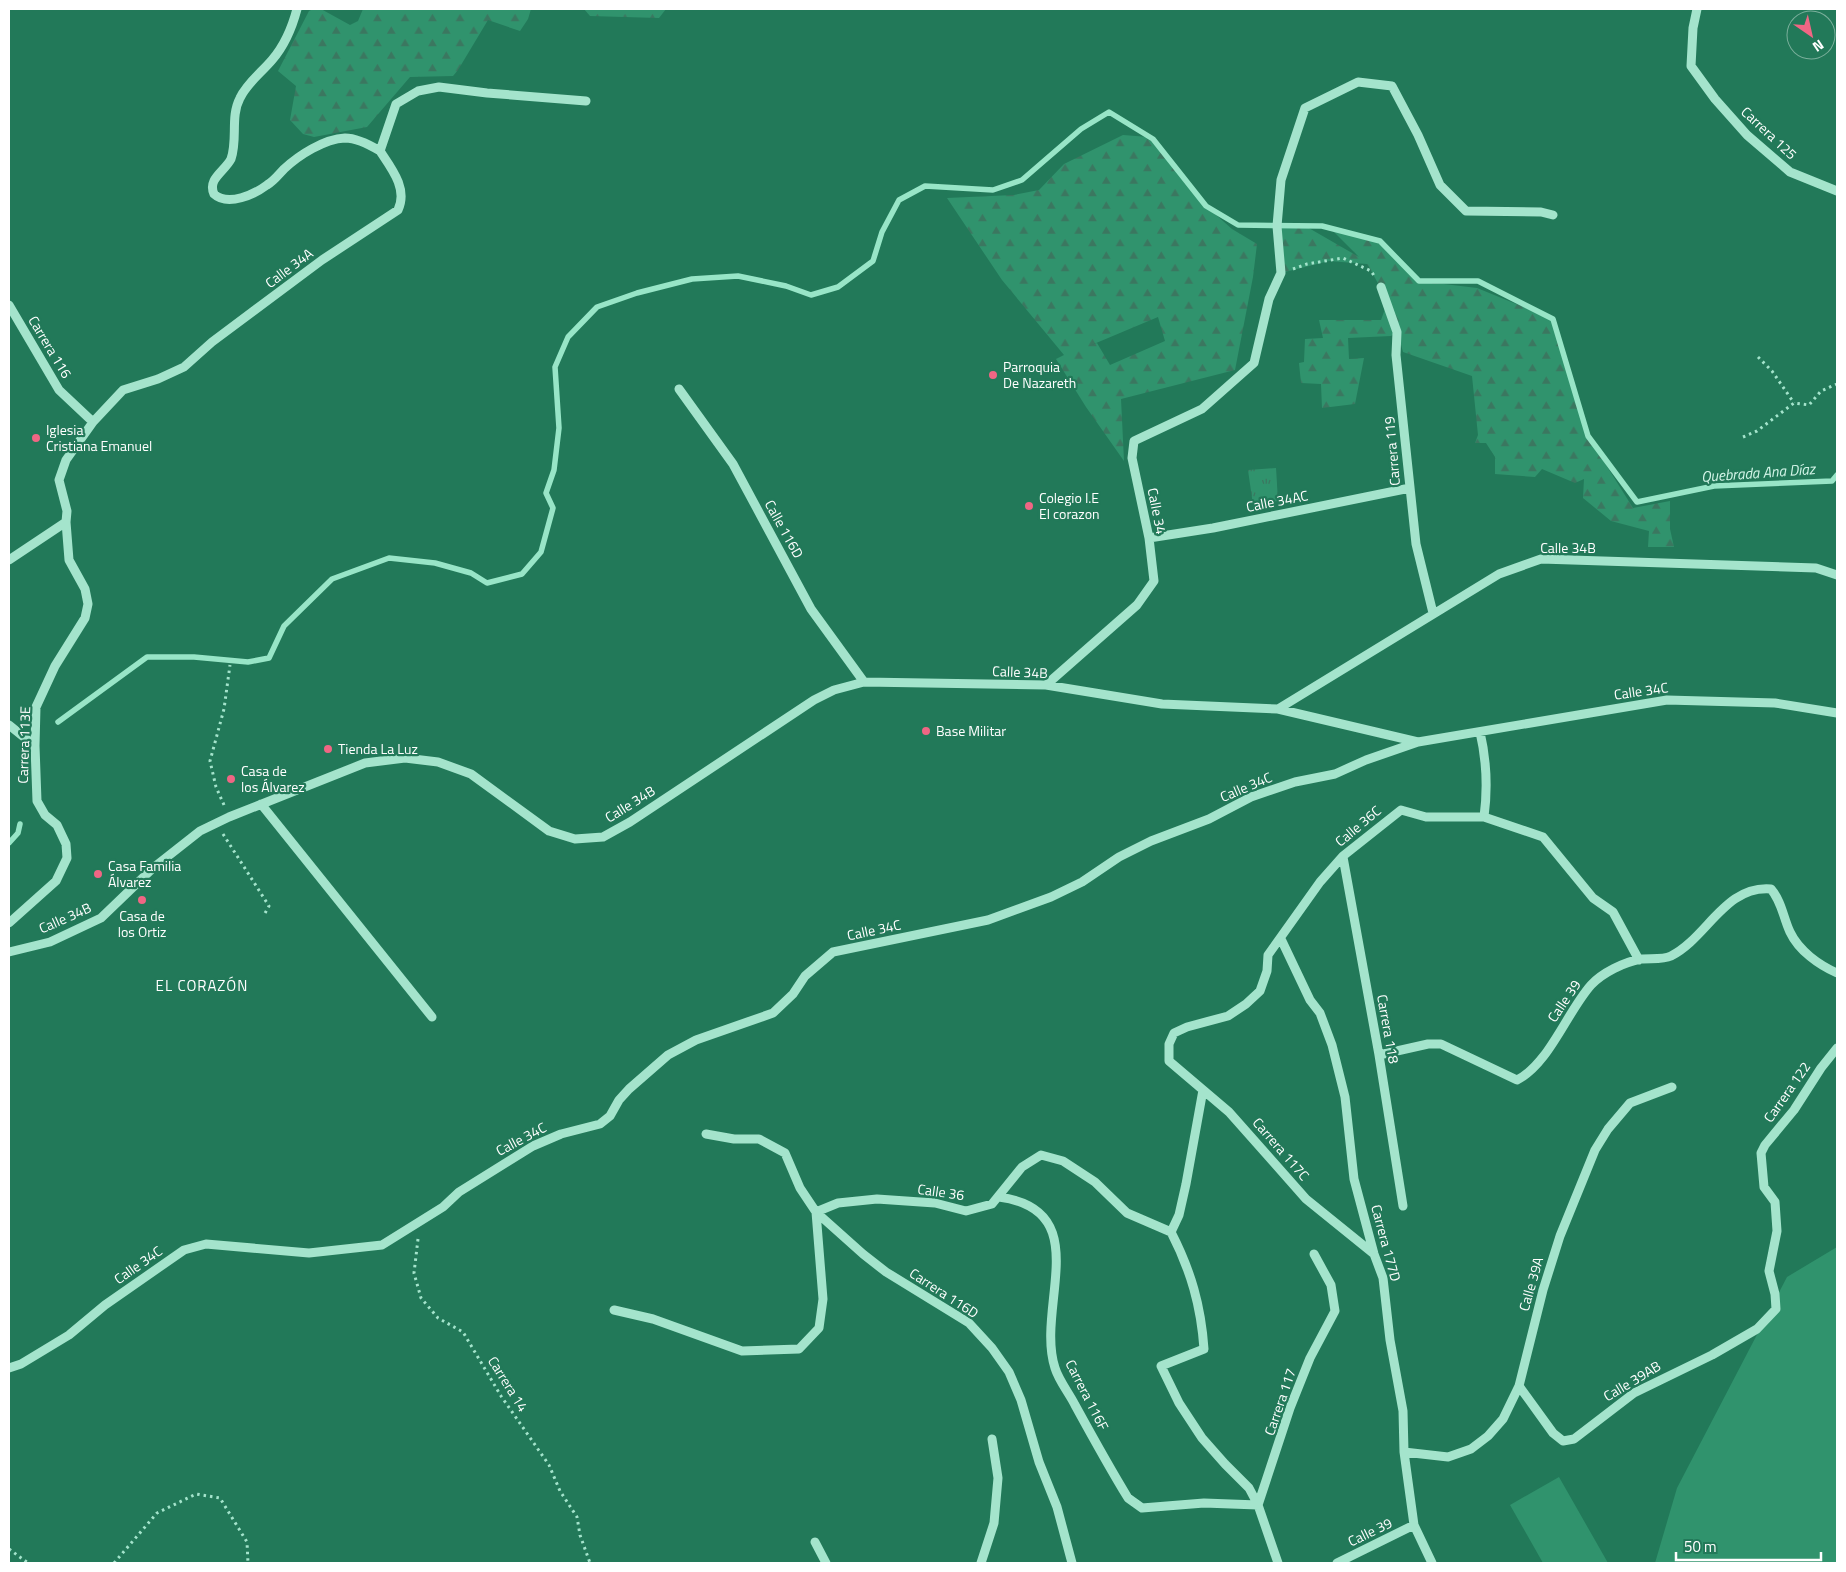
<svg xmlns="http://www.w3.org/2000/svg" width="1846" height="1572" viewBox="0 0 1846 1572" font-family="'Titillium Web',sans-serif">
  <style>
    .grass { fill: #30936d }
    .forest { fill: url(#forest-firs); fill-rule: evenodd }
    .park { fill: url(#park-tufts) }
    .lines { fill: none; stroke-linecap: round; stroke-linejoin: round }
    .stream { stroke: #98e5c7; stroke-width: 5.5 }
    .path { stroke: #a4e4cc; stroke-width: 3; stroke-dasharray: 2.5 4; stroke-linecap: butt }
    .minor { stroke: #a4e4cc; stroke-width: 9 }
    .poi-dot { fill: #f06684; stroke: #227959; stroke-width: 2 }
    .labels { text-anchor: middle; stroke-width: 4.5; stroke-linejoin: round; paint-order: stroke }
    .street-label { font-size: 14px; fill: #fff; stroke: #227959 }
    .poi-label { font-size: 14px; fill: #fff; stroke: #227959; text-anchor: start }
    .water-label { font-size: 15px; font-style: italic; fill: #d3f5e8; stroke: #227959 }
    .neighbourhood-label { font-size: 15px; letter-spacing: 1px; fill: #fff; stroke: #227959 }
  </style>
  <defs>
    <pattern id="forest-firs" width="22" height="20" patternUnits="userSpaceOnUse" patternTransform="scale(1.25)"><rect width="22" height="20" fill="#30936d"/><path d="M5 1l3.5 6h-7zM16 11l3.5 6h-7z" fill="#3b7760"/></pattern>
    <pattern id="park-tufts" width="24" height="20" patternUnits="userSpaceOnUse" patternTransform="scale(1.25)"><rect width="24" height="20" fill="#30936d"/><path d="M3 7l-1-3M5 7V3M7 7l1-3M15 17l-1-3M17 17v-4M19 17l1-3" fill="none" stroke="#3b7760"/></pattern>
  </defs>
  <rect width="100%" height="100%" fill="#227959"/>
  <!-- grass -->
  <path class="grass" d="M1837,1247V1563H1655L1677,1488L1787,1277Z
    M1559,1477L1608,1563H1543L1510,1505Z"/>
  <!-- forest -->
  <path class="forest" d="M313,9H321L350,25L358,21L363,9H531L528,19L520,31L488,20L458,70L453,76L410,77L367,127L314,137L303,134L290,120L296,86L278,71L309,11Z
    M584,9H666L659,18L590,16Z
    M1123,135L1148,137L1206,206L1232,229L1257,244L1253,277L1235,370L1121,399L1124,461L1086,407L1056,359L1064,355L1002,280L947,198L1014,195L1039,190L1064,164ZM1158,317L1165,341L1110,365L1097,343L1089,346Z
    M1277,226L1307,227L1359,257L1330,228L1380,241L1419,281L1477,288L1553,319L1588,436L1633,508L1670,501V529L1674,547H1648L1649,531L1611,521L1583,498L1584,479L1575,483L1542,469L1535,477L1495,474V457L1486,443H1475L1478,435L1472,376L1403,352C1395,320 1384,291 1367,264L1329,261L1281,273Z
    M1385,309L1397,332L1391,336L1348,338L1349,359L1364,358L1355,404L1322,408L1321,384L1301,383L1299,363L1304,362L1305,339L1323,338L1319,320H1381Z"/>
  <!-- park -->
  <path class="park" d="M1276,468L1278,501L1253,505L1248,470Z"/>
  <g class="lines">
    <!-- stream -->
    <path class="stream" d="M58,722L147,657H194L248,662L269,658L284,626L332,579L389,558L435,563L471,573L487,583L522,574L541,552L553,508L546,493L554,470L559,428L555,367L568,337L597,307L637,293L692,279L738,276L786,286L811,295L838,287L873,261L882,232L899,200L925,186L993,190L1022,180L1081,129L1109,112L1153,139L1206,206L1238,225L1322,226L1380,241L1419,281H1478L1553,319L1588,436L1637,502L1714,486L1832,481L1837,475
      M9,843L18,833L20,824"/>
    <!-- path -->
    <path class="path" d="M1293,269L1307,264L1343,258L1371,271L1375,277
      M1758,357L1772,371L1794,403
      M1743,437L1757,431L1794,403L1809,405L1821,391L1837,384
      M224,805L216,787L210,761L224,709L230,665
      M223,834L269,906L264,915
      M418,1239L414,1273L421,1298L438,1318L463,1332L501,1396L549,1465L560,1491L577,1517L580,1535L590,1563
      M9,1549L28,1563
      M114,1563L157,1513L196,1494L220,1498L247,1542L248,1563"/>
    <!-- minor -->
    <path class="minor" d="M297,9C292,28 285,45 272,60C261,73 247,83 240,98C230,117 238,139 231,159C225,171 207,179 214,194C228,207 255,194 267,185C274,181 279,174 284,169C299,155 324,139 345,138C357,138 370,145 380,151
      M1697,9L1693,28L1691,66L1715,99L1747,135L1790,172L1837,191
      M1381,287L1397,332L1396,355L1416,544L1433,613
      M9,305L59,390L93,422
      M679,389L733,464L811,609L864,682
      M1149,538L1213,528L1410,488
      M9,560L66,522
      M1046,685L1137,605L1154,581L1149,538L1132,458L1134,441L1202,409L1254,363L1269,299L1281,273L1277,226L1281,180L1305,108L1358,82L1392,86L1418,135L1440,185L1466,211L1541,212L1553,215
      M1278,709L1418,742
      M9,725L35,746
      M1480,732C1487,762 1488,787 1484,817
      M261,804L432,1017
      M1343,857L1379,1055L1403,1206
      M9,923L56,881L67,858L66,844L57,825L45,815L37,801L35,746L36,707L55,666L85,618L88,604L85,589L69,560L66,522L67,511L59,480L66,460L93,422L123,390L158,379L184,367L212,342L322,260L398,210C408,189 392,169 380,151L396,104L418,91L439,87L487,93L586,101
      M1281,939L1310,1000L1320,1013L1332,1045L1345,1097L1354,1179L1374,1254L1383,1278L1390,1340L1403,1411L1404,1452L1414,1525L1432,1563
      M9,952L50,942L101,918L153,868L200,831L229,817L365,763L405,758L438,762L471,774L549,831L575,839L603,837L630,822L814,700L834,690L864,682L1046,685L1162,704L1278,709L1499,574L1541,559L1816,568L1837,575
      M1379,1055L1428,1044H1441L1517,1080C1549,1064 1567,1012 1591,985C1602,973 1624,962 1641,959C1650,958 1663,960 1671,956C1707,938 1725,885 1771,889C1782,902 1783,917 1790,932C1799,951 1819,965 1837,973
      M706,1134L734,1139H759L785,1153L800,1188L816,1212L838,1203L877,1199L935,1203L966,1211L992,1204L1022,1167L1041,1155L1063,1161L1095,1182L1127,1213L1171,1232
      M999,1197C1097,1210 1035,1307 1055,1368C1059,1381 1069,1393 1075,1405C1092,1436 1109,1467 1128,1498L1142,1508L1204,1503L1258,1505
      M816,1212L863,1254L886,1272L969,1323L992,1348L1009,1372L1021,1400L1039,1462L1057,1507L1072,1563
      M1171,1232C1191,1271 1201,1306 1204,1349L1161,1366L1179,1403L1202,1438L1225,1464L1249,1488L1258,1505L1278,1563
      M1171,1232L1179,1215L1186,1184L1203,1090
      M1374,1254L1306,1199L1229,1112L1169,1061V1044L1174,1033L1187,1027L1228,1016L1246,1004L1260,991L1267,971L1268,955L1320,882L1343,856L1401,810L1426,817H1484L1543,837L1593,898L1613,912L1639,960
      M614,1310L653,1319L742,1351L799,1349L819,1328L823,1299L816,1212
      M9,1368L21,1364L69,1335L105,1305L184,1250L206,1244L309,1253L382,1245L443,1207L459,1192L533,1146L561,1134L600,1124L610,1116L619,1100L629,1089L668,1055L696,1040L773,1013L793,994L805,976L833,952L988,920L1051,897L1082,882L1119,857L1151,841L1209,819L1251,797L1295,782L1335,774L1366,760L1418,742L1667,700L1775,703L1837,713
      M1519,1386L1553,1433L1563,1441L1574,1439L1634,1393L1712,1355L1757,1329L1776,1309L1775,1294L1769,1271L1777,1231L1775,1202L1764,1187L1761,1153L1765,1145L1794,1110L1821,1068L1837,1048
      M1404,1452L1448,1457L1471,1449L1488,1436L1503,1419L1519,1386L1543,1290L1560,1236L1595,1150L1608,1129L1630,1103L1672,1087
      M1258,1505L1290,1408L1310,1358L1335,1311L1331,1285L1314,1254
      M815,1542L826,1563
      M981,1563L994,1523L998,1478L992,1439
      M1337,1563L1414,1525"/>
  </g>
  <!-- markers -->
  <g class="poi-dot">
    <circle cx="993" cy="375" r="5"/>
    <circle cx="36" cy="438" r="5"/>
    <circle cx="1029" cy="506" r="5"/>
    <circle cx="926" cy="731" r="5"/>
    <circle cx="328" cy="749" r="5"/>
    <circle cx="231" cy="779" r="5"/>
    <circle cx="98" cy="874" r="5"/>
    <circle cx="142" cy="900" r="5"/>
  </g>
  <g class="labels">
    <!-- street labels -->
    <g class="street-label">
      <text transform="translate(1769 133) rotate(43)" y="5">Carrera 125</text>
      <text transform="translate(289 268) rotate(-37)" y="5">Calle 34A</text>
      <text transform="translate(50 347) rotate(59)" y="5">Carrera 116</text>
      <text transform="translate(1392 451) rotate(-95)" y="5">Carrera 119</text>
      <text transform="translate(1277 501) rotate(-11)" y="5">Calle 34AC</text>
      <text transform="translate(1157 511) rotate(79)" y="5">Calle 34</text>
      <text transform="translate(784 529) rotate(61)" y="5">Calle 116D</text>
      <text x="1568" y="553">Calle 34B</text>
      <text transform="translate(1020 672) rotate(2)" y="5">Calle 34B</text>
      <text transform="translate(1641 691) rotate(-8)" y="5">Calle 34C</text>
      <text transform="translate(24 745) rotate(-88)" y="5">Carrera 113E</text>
      <text transform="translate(1246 787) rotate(-23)" y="5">Calle 34C</text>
      <text transform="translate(630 804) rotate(-32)" y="5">Calle 34B</text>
      <text transform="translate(1358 826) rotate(-40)" y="5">Calle 36C</text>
      <text transform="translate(65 918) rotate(-24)" y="5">Calle 34B</text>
      <text transform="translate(874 930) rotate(-12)" y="5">Calle 34C</text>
      <text transform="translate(1564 1001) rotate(-56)" y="5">Calle 39</text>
      <text transform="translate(1388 1029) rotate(80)" y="5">Carrera 118</text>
      <text transform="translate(1787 1092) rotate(-55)" y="5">Carrera 122</text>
      <text transform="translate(521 1139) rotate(-28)" y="5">Calle 34C</text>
      <text transform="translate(1281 1149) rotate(49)" y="5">Carrera 117C</text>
      <text transform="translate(941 1192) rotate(8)" y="5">Calle 36</text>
      <text transform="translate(1386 1243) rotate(75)" y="5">Carrera 177D</text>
      <text transform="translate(138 1265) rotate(-35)" y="5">Calle 34C</text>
      <text transform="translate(1531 1284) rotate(-74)" y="5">Calle 39A</text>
      <text transform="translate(944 1293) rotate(33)" y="5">Carrera 116D</text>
      <text transform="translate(1632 1381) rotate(-31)" y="5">Calle 39AB</text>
      <text transform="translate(508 1384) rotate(58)" y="5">Carrera 14</text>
      <text transform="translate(1087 1395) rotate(63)" y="5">Carrera 116F</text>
      <text transform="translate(1280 1402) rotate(-71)" y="5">Carrera 117</text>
      <text transform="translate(1370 1532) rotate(-26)" y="5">Calle 39</text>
    </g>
    <!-- poi labels -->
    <g class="poi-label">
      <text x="1003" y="372">Parroquia<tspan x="1003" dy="16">De Nazareth</tspan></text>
      <text x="46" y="435">Iglesia<tspan x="46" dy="16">Cristiana Emanuel</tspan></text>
      <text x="1039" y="503">Colegio I.E<tspan x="1039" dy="16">El corazon</tspan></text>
      <text x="936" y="736">Base Militar</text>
      <text x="338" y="754">Tienda La Luz</text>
      <text x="241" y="776">Casa de<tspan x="241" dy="16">los Álvarez</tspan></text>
      <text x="108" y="871">Casa Familia<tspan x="108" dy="16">Álvarez</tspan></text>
      <text x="142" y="921" text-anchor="middle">Casa de<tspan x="142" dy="16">los Ortiz</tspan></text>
    </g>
    <!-- water labels -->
    <g class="water-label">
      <text transform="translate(1758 473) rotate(-4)" y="5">Quebrada Ana Díaz</text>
    </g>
    <!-- neighbourhood labels -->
    <g class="neighbourhood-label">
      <text x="202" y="991">EL CORAZÓN</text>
    </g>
  </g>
  <!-- border -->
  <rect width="1846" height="1572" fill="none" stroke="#ffffff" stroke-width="20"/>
  <!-- north arrow -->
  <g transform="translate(1811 35) rotate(146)"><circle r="24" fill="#227959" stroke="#7aaf9b"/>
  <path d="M0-4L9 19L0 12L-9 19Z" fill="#f06684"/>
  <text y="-8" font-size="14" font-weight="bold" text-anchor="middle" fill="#ffffff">N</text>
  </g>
  <!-- scale -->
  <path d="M1676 1552v8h145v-8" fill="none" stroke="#ffffff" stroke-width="2.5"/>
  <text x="1684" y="1552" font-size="15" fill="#ffffff" stroke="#227959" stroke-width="4" paint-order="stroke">50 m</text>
</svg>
